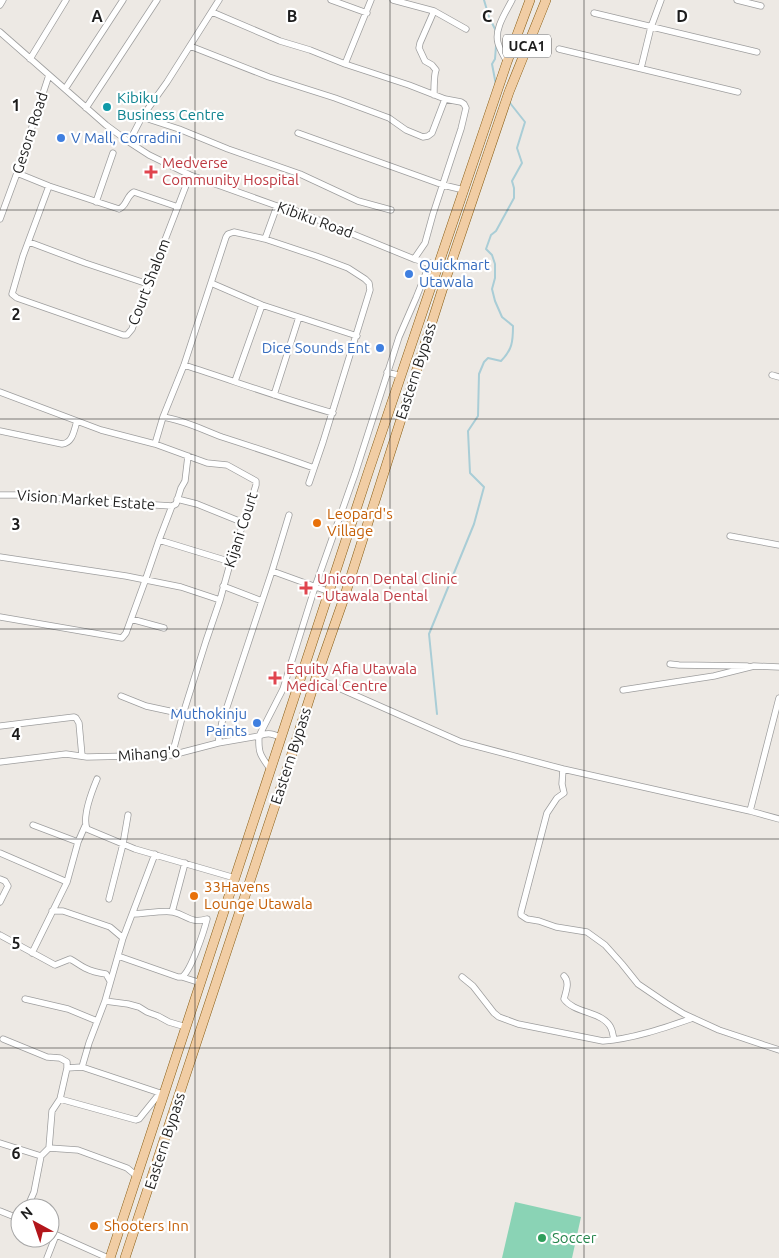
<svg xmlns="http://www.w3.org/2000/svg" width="779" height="1258" viewBox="0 0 779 1258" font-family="Ubuntu,sans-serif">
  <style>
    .pitch { fill: #8ad3b5 }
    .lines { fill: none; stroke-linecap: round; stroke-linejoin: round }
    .stream { stroke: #a9cdd6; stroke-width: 2 }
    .minor-casing { stroke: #9e9e9e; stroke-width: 7 }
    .primary-casing { stroke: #855a10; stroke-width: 10 }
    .minor { stroke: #fff; stroke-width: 5.5 }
    .primary { stroke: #f1cda4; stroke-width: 9 }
    .grid { fill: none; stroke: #1d1d1d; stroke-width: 1; stroke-opacity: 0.55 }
    .culture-dot { fill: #0f9aa8; stroke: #fff; stroke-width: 2 }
    .shop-dot { fill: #3f7fe0; stroke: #fff; stroke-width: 2 }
    .health-dot { fill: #e0444e; stroke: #fff; stroke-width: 2 }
    .food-dot { fill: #e8710a; stroke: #fff; stroke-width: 2 }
    .leisure-dot { fill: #2e9e5b; stroke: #fff; stroke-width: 2 }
    .labels { text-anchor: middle; stroke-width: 4.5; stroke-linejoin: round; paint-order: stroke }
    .shield { fill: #fff; stroke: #616161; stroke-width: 1 }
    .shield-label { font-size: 14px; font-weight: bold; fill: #1d1d1d }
    .culture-label { font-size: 15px; fill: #0d838f; stroke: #fff; text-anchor: start }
    .street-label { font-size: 15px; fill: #1d1d1d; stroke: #fff }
    .shop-label { font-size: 15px; fill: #366cbe; stroke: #fff; text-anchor: start }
    .health-label { font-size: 15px; fill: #be3a42; stroke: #fff; text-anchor: start }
    .food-label { font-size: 15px; fill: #c56008; stroke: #fff; text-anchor: start }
    .leisure-label { font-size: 15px; fill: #27864d; stroke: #fff; text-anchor: start }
    .grid-label { font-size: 16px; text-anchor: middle; font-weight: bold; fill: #1d1d1d; stroke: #fff; stroke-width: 4.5; stroke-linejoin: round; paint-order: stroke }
  </style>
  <rect width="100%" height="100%" fill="#ede9e4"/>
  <!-- pitch -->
  <path class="pitch" d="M515,1202L581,1217L572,1258H502Z"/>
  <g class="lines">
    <!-- stream -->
    <path class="stream" d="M484,0L489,17L496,31
      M496,85L492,64L495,59L496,46
      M437,714L429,634L474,524L484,487L470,473L468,431L478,416L479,374L484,362L488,358L501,361C512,350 513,342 513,326L502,317L495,301L492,289L495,278V264L492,255L486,249L491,235L496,231L514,198V188L512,181L522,163L517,148L525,122L510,103"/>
    <!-- minor casing -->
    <g class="minor-casing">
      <path id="minor" d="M331,0L367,13
        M393,0L434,11L466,29
        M737,0L761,6
        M0,5L3,0
        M212,12L280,41L310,50L345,64L409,85L445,99L461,102L464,104L466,108L461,129L433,214L425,243L414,259
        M594,13L757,52
        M0,32L106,125L129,142L149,155L190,175L277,206H284L414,259L438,266
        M190,46L269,77L335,98L389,118L406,130L423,137L428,136L432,133L445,99
        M559,49L738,92
        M30,59L66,0
        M507,62C504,56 500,50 498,43C494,29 506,12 512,0
        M345,64L371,0
        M641,68L651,27L661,0
        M65,89L123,0
        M434,95C434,88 434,75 436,70L432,65L425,61L419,48L420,43L434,11
        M86,108L157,0
        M142,117L179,129L228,149L300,174L358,201L391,210
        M298,133L443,185L464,190
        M129,142L142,117L167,82L219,0
        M17,173L49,186L119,209C127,206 126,196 134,192L178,207
        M49,186L23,256L12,294L17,298L123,335H127L132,329L148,284L190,175
        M96,202L113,153
        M0,219L17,173L49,75
        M265,239L277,206
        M29,242L85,263L148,284
        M211,283L262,305L357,336
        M184,365C234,381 283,399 333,413
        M387,372L401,376
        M772,375L779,377
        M235,381L262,305
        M0,392L101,430L155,444L207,463L227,465L256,481V485L244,523L236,542L220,600L206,641L183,714L172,755
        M274,395L299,317
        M163,417C184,420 203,430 222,437C253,447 283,457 314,468
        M0,431L62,444C73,443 74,430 77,421
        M155,444L163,417L184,365L226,237L228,234L234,232L265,239L316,256L348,268L365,279L369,283L370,290L323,442L309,483
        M0,495H26L74,500L172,506
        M177,499L197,504L244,523
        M730,536L779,545
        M159,540L231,562
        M0,557L126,576L181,587L220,600
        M272,571L330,592
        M223,586L262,601
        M0,617L122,638L126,633L145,581L159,540L172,506L176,504L181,488L185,481L188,456
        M131,619L164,628
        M670,664L679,665L747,666
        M316,678L461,742L563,769L750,811L779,819
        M623,690L714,676L754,666L779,667
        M121,696L146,706L183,714
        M0,726L74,717L76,718L79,723L82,756
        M259,736L283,689L315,587L355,474L399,337L416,298L430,263
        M259,736C268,732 274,734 282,738
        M218,743L222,722L272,571L289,515
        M0,762L66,754L87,757L172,755L218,743L259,736C258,754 261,756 271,770
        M563,769L562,784L564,793L557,798L547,813L521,912V915L527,919L539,921L556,927L587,932L605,945L622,964L638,984L666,1003L684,1014L719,1030L779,1050
        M97,779C92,791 82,817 87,829L135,849L235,878
        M750,811L779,698
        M33,825L78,842
        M0,853L67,882
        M0,879L5,881L8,886L0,902
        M109,899L123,844L128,815
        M52,911H63L110,927L123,938
        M172,912L185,863
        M0,935L55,965L70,959C76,962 79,965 85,968C91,971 98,973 106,974L110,981
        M32,953L67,882L78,842L85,826
        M118,956L178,977H182C191,971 204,931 207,919C190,924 187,915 173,912C164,910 143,914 133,914
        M564,976C570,982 566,991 564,999C575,1014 603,1011 611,1028C613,1032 613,1036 614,1040
        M182,977L201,983
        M462,977L473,986L494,1013L499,1017L518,1024L603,1041C633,1039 664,1028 693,1018
        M25,999L68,1009L97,1021
        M105,1001L128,1004L139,1007L147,1012L158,1016L169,1022L186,1027
        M3,1039L47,1057L60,1058L67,1062V1068L82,1067L160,1093L162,1098
        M82,1067L89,1043L105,1001L123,938L155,854
        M60,1099L136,1120L139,1119L160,1093
        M0,1143L41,1156
        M49,1148L78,1150L127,1168L138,1177
        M27,1208L34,1192L41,1156L49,1148L52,1111L60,1099L67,1068
        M0,1211L20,1219
        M50,1232L108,1258
        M47,1258L56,1235"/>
    </g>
    <!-- primary casing -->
    <g class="primary-casing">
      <path id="primary" d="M110,1258L368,473L507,62L530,0
        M125,1258L289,763L316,678L344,598L446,278L509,92L546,0"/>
    </g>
    <!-- minor -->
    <use href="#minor" class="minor"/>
    <!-- primary -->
    <use href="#primary" class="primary"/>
  </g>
  <!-- grid -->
  <path class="grid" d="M195,0V1258M390,0V1258M584,0V1258M0,210H779M0,419H779M0,629H779M0,839H779M0,1048H779"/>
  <!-- markers -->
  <circle class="culture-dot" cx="107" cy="107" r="5"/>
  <g class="shop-dot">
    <circle cx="61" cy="138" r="5"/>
    <circle cx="409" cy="274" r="5"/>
    <circle cx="380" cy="348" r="5"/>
    <circle cx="257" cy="723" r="5"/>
  </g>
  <g class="health-dot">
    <path d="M148.5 164.5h5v5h5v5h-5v5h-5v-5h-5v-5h5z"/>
    <path d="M303.5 580.5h5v5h5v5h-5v5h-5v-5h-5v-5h5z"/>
    <path d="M272.5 670.5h5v5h5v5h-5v5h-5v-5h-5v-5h5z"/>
  </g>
  <g class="food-dot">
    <circle cx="317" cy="523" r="5"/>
    <circle cx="194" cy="896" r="5"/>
    <circle cx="94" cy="1226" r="5"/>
  </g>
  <circle class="leisure-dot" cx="542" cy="1238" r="5"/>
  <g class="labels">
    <!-- shield labels -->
    <rect class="shield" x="503" y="34.5" width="48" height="23" rx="4"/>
    <g class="shield-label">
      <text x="527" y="51">UCA1</text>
    </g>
    <!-- culture labels -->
    <g class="culture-label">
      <text x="117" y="103">Kibiku<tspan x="117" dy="17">Business Centre</tspan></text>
    </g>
    <!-- street labels -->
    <g class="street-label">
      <text transform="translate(30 133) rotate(-72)" y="5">Gesora Road</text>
      <text transform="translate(315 220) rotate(20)" y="5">Kibiku Road</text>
      <text transform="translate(149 282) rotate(-69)" y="5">Court Shalom</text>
      <text transform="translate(416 371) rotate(-72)" y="5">Eastern Bypass</text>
      <text transform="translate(86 500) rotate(4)" y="5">Vision Market Estate</text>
      <text transform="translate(241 530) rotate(-72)" y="5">Kijani Court</text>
      <text transform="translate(149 754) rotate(-4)" y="5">Mihang'o</text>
      <text transform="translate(291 756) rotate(-72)" y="5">Eastern Bypass</text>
      <text transform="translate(165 1141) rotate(-72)" y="5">Eastern Bypass</text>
    </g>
    <!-- shop labels -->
    <g class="shop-label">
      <text x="71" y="143">V Mall, Corradini</text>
      <text x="419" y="270">Quickmart<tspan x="419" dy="17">Utawala</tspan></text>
      <text x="370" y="353" text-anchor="end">Dice Sounds Ent</text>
      <text x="247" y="719" text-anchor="end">Muthokinju<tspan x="247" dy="17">Paints</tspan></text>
    </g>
    <!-- health labels -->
    <g class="health-label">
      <text x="162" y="168">Medverse<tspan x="162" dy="17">Community Hospital</tspan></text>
      <text x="317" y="584">Unicorn Dental Clinic<tspan x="317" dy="17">- Utawala Dental</tspan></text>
      <text x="286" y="674">Equity Afia Utawala<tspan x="286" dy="17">Medical Centre</tspan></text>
    </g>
    <!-- food labels -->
    <g class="food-label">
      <text x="327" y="519">Leopard's<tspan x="327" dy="17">Village</tspan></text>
      <text x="204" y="892">33Havens<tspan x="204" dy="17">Lounge Utawala</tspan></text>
      <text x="104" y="1231">Shooters Inn</text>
    </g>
    <!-- leisure labels -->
    <g class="leisure-label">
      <text x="552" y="1243">Soccer</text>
    </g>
  </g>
  <g class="grid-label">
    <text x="97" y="22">A</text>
    <text x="292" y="22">B</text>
    <text x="487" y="22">C</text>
    <text x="682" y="22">D</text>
    <text x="16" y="111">1</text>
    <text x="16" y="320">2</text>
    <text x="16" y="530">3</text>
    <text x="16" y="740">4</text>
    <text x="16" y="949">5</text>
    <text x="16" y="1159">6</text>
  </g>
  <!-- north arrow -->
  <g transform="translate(35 1223) rotate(320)"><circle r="24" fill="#ffffff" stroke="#a5a5a5"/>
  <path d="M0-4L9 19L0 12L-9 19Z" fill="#b3161b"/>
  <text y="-8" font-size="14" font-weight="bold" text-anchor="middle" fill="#1d1d1d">N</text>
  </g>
</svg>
